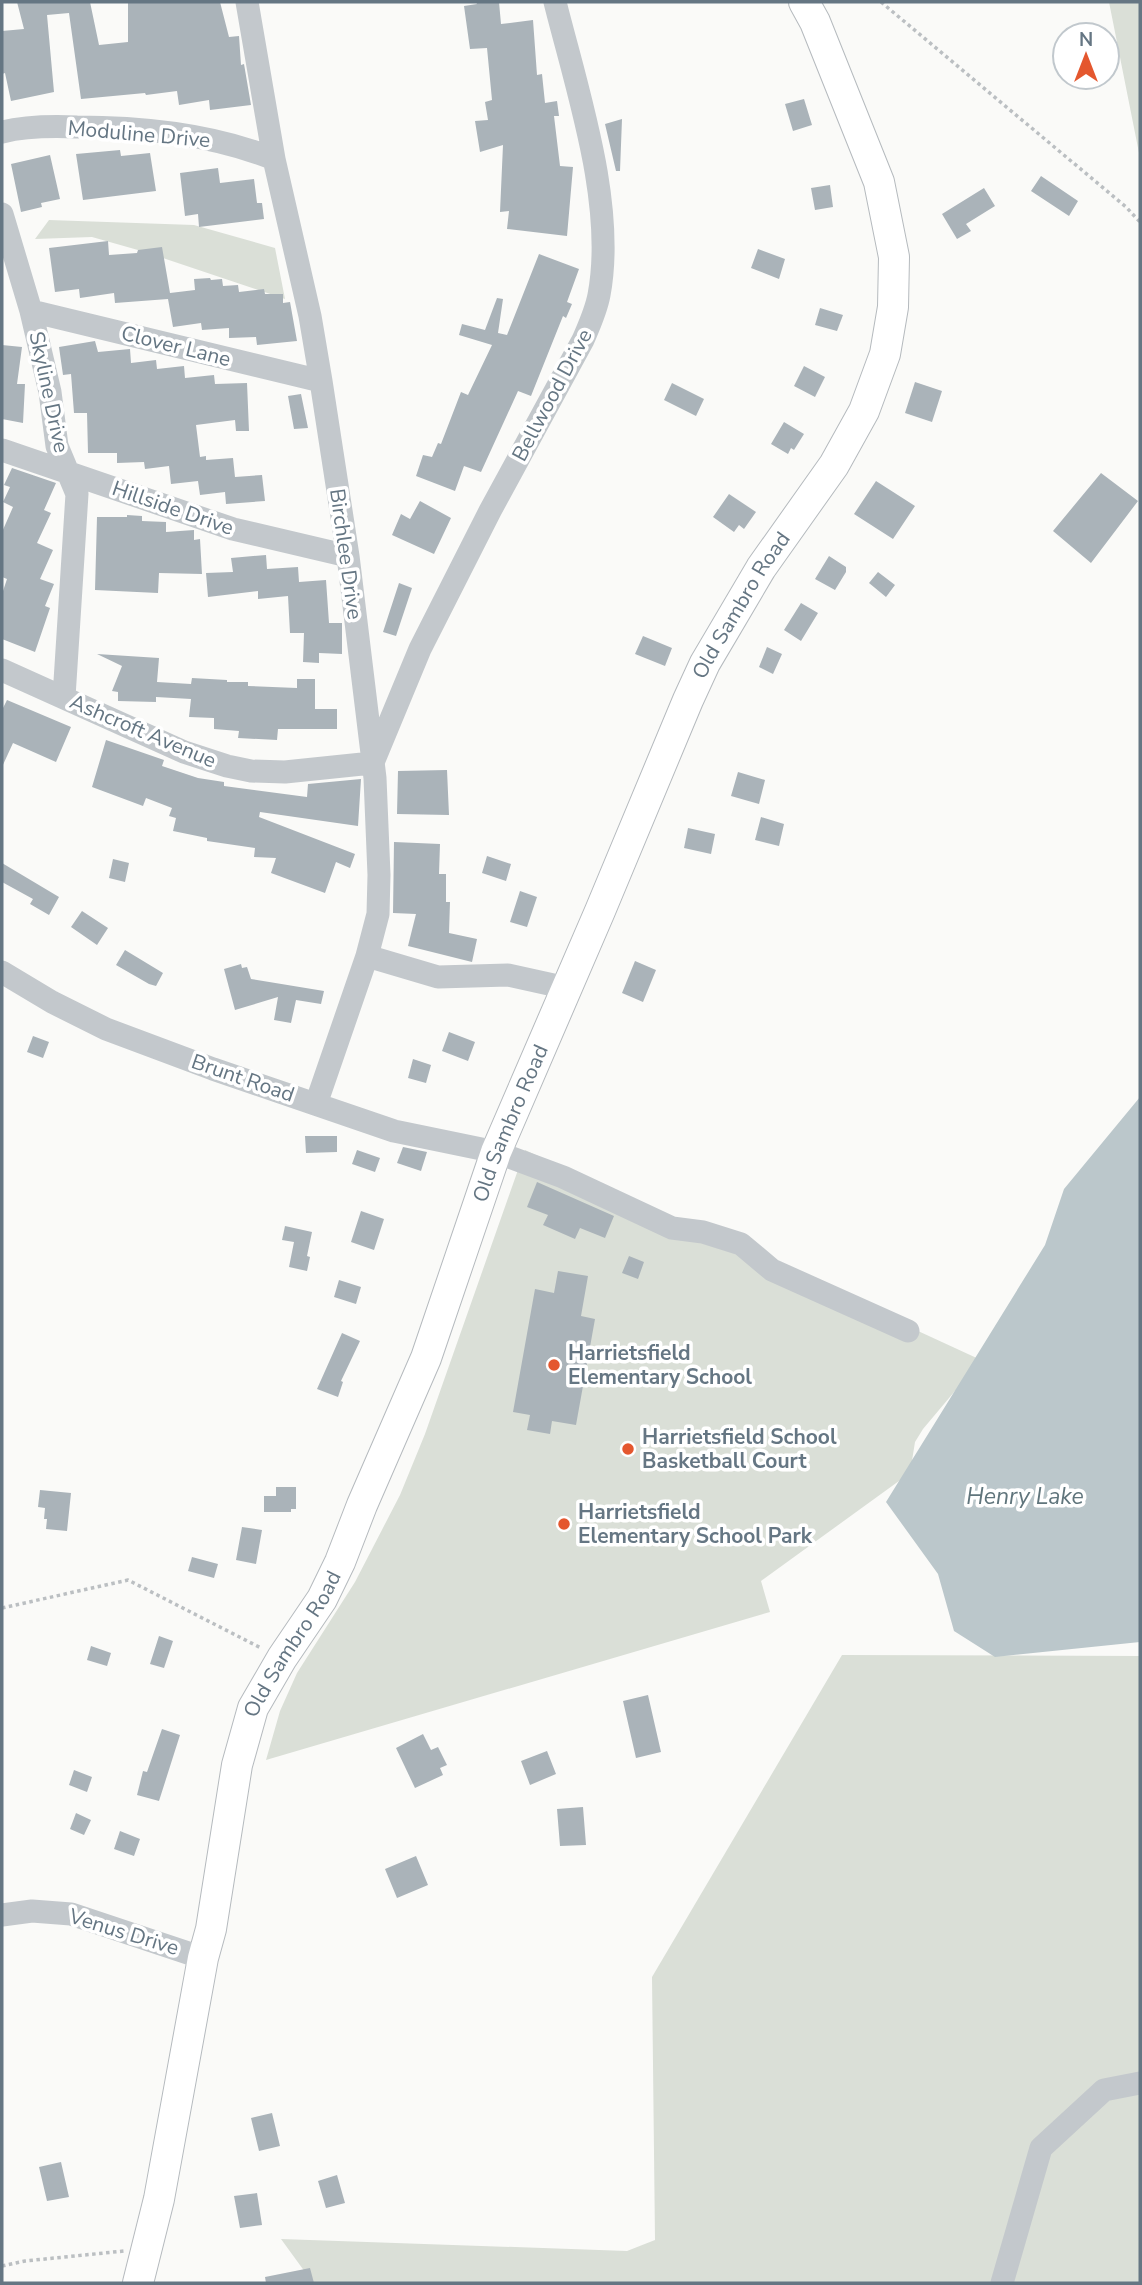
<svg xmlns="http://www.w3.org/2000/svg" width="1142" height="2285" viewBox="0 0 1142 2285" font-family="'Nunito Sans',sans-serif">
  <style>
    .green { fill: #dadfd7 }
    .water { fill: #bbc7cb }
    .building { fill: #aab3b9 }
    .lines { fill: none; stroke-linecap: round; stroke-linejoin: round }
    .major-casing { stroke: #b5babe; stroke-width: 32 }
    .path { stroke: #bbbfc2; stroke-width: 3.5; stroke-dasharray: 3.5 3.5; stroke-linecap: butt }
    .minor { stroke: #c3c8cc; stroke-width: 23 }
    .major { stroke: #fff; stroke-width: 30 }
    .poi-dot { fill: #e4572e; stroke: #fff; stroke-width: 2.5 }
    .labels { text-anchor: middle; stroke-width: 7; stroke-linejoin: round; paint-order: stroke }
    .street-label { font-size: 21px; fill: #657683; stroke: #fff }
    .poi-label { font-size: 21px; font-weight: bold; fill: #657683; stroke: #fff; text-anchor: start }
    .water-label { font-size: 23px; font-style: italic; fill: #60757c; stroke: #fff }
  </style>
  <rect width="100%" height="100%" fill="#fafaf8"/>
  <!-- green -->
  <path class="green" d="M1109,2H1140V158Z
    M49,220L194,225L275,248L285,299L145,252L92,237L35,239Z
    M525,1150L981,1360L923,1429L915,1442L910,1473L761,1581L770,1612L266,1760L280,1711L297,1673L355,1582L400,1495L425,1434Z
    M842,1655L1140,1656V2283H313L281,2239L627,2251L655,2240L652,1977Z"/>
  <!-- water -->
  <path class="water" d="M1140,1097V1642L995,1657L954,1631L938,1574L886,1502L1045,1245L1064,1189Z"/>
  <!-- building -->
  <path class="building" d="M17,2H90L99,45L128,42V2H220L229,37L239,36L241,65L244,64L251,105L210,110L209,100L179,105L177,91L146,95L145,93L81,99L69,13L47,15L54,92L11,101L5,73L2,74V31L24,29Z
    M476,2H499L501,24L533,20L537,75L542,74L545,103L557,101L559,116H554L560,166L573,167L567,236L507,229L509,211L500,212L503,145L480,152L475,121L488,120L485,102L492,100L487,48L470,49L464,6L477,4Z
    M804,99L812,125L793,131L785,104Z
    M622,119L620,171H616L605,124Z
    M120,150L121,156L150,153L156,191L83,200L76,154Z
    M50,155L60,199L41,203L42,207L21,212L11,164Z
    M218,168L220,183L254,179L257,203H262L264,219L199,227L198,214L185,216L180,173Z
    M1041,176L1078,201L1069,216L1031,191Z
    M830,185L833,207L815,210L811,188Z
    M984,188L995,206L966,224L971,231L957,239L942,214Z
    M108,241L109,255L137,253L138,250L162,247L170,293L195,290L194,279L210,278L211,280L222,279L223,286L238,285L239,292L264,289L265,294H283V303L290,302L297,341L257,345L256,337L229,338V328L202,330L201,323L173,327L168,299L115,303L114,293L80,298L79,289L55,292L49,248Z
    M758,249L785,259L779,279L751,268Z
    M539,254L579,269L567,302L572,304L566,318L563,316L531,396L518,391L481,472L464,466L455,491L416,476L423,455L432,457L438,443L441,444L461,392L468,395L492,345L459,335L462,324L485,330L497,298L503,299L498,333L507,335Z
    M820,308L843,315L837,331L815,325Z
    M95,341L98,352L130,349L131,363L156,360L157,369L184,366L185,378L214,375L215,384L247,383L249,431H236L235,420L196,425L200,457L206,456V460L233,458L235,477L262,475L265,501L226,504L225,492L200,495L198,481L171,484L169,466L145,469L144,462L117,463V453H88L87,413H74L71,374L63,375L59,347Z
    M2,345L22,347L17,384H25L23,423L2,419Z
    M804,366L825,377L815,397L794,386Z
    M915,382L942,391L932,422L905,413Z
    M672,383L704,399L696,416L664,400Z
    M301,394L308,428L294,429L288,396Z
    M784,422L804,434L794,450L791,448L788,454L771,444Z
    M12,468L56,483L44,510L51,513L37,543L53,550L40,579L54,584L45,606L50,608L35,652L2,639V594L7,579L2,577V532L13,507L3,502L10,487L4,485Z
    M1101,473L1138,501L1091,563L1053,531Z
    M876,481L915,506L893,539L854,514Z
    M729,494L756,512L744,529L739,525L734,532L713,517Z
    M420,501L451,518L434,554L392,535L401,514L410,519Z
    M127,515L142,516V521L166,522V532L194,530V540L200,539L202,574L159,573L158,593L95,590L97,517H127Z
    M266,555L267,569L298,567L299,582L326,580L329,623H342V654L319,653V663L303,662L304,633H290L288,596L258,599V591L208,597L206,573L233,572L231,558Z
    M829,556L846,567V572L835,590L815,579Z
    M878,572L895,585L886,597L869,583Z
    M399,583L412,588L396,636L383,632Z
    M801,603L818,613L801,641L784,630Z
    M643,636L672,648L665,666L635,654Z
    M767,647L782,654L773,674L759,667Z
    M97,654L159,658L157,682L191,684L192,678L227,680V682H248V686L297,688V679H315V709H337V729H278L277,740L238,738L239,731L214,729V718L189,717L191,699L156,697V702L118,701V692L112,691L122,666Z
    M7,700L71,727L56,762L13,743L2,767V710Z
    M106,740L164,760L162,766L198,778L224,782V786L307,797L308,784L361,779L358,826L260,812L259,817L355,854L350,868L336,862L325,893L271,873L276,858L254,857L255,848L207,841V838L173,831L176,818L169,816L172,808L146,798L143,806L92,787Z
    M447,770L449,815L397,814L398,771Z
    M738,772L765,780L759,804L731,796Z
    M761,817L784,824L779,846L755,840Z
    M688,828L715,834L711,854L684,848Z
    M394,842L440,844L439,874H446V902H450L449,933L477,939L472,962L408,946L416,914L393,913Z
    M487,856L511,864L506,881L482,873Z
    M113,859L129,863L125,882L109,878Z
    M2,863L59,897L49,915L30,904L33,899L2,882Z
    M520,891L537,897L527,927L510,922Z
    M82,911L108,928L97,945L71,927Z
    M125,950L163,973L156,986L149,984L116,965Z
    M635,961L656,970L643,1002L622,993Z
    M241,964L242,968L247,967L251,979L324,991L321,1004L296,1000L291,1023L274,1020L278,997L235,1010L224,969Z
    M449,1032L475,1042L468,1061L442,1051Z
    M33,1036L49,1042L43,1058L27,1052Z
    M413,1059L431,1065L426,1083L408,1078Z
    M305,1136H337V1152L306,1153Z
    M403,1147L427,1152L421,1171L397,1163Z
    M357,1150L380,1158L375,1172L352,1164Z
    M537,1182L614,1216L605,1238L580,1228L575,1239L543,1225L548,1215L527,1207Z
    M361,1211L384,1219L374,1250L351,1242Z
    M285,1226L312,1232L307,1256L310,1257L307,1271L289,1267L294,1242L282,1240Z
    M629,1256L644,1262L638,1279L622,1273Z
    M558,1271L588,1276L581,1316L595,1319L576,1425L552,1421L550,1434L527,1430L530,1415L513,1412L535,1289L554,1293Z
    M339,1280L361,1287L356,1304L334,1297Z
    M342,1333L360,1341L341,1381L343,1382L338,1397L317,1389Z
    M276,1487H296V1509H291V1512H264V1496H276Z
    M40,1490L71,1493L67,1531L46,1529L47,1519H44L45,1508L38,1507Z
    M242,1527L262,1530L256,1564L236,1560Z
    M192,1557L218,1564L214,1578L188,1571Z
    M159,1636L173,1641L164,1668L150,1664Z
    M91,1646L111,1653L107,1666L87,1660Z
    M648,1695L661,1752L636,1758L623,1701Z
    M162,1729L180,1735L159,1801L137,1795L143,1771L147,1772Z
    M423,1734L431,1750L438,1747L447,1765L440,1768L443,1775L415,1788L396,1748Z
    M547,1751L556,1774L530,1785L521,1761Z
    M74,1770L92,1777L87,1792L69,1785Z
    M583,1807L586,1845L560,1846L557,1809Z
    M76,1813L91,1820L84,1835L70,1829Z
    M120,1831L140,1839L134,1856L114,1849Z
    M416,1856L428,1885L397,1898L385,1869Z
    M272,2113L280,2146L259,2151L251,2118Z
    M61,2162L69,2197L47,2201L39,2167Z
    M337,2175L345,2203L326,2208L318,2181Z
    M257,2193L262,2225L240,2228L234,2196Z
    M310,2268L314,2283H266L265,2277Z"/>
  <g class="lines">
    <!-- major casing -->
    <g class="major-casing">
      <g id="major">
        <path id="s1" d="M138,2283L159,2199L203,1958L211,1929L237,1765L253,1708L282,1658L322,1599L340,1562L362,1505L426,1358L496,1152L600,911L688,700L705,663L761,568L834,465L864,411L885,354L893,307L894,257L879,182L815,22L804,2"/>
      </g>
    </g>
    <!-- path -->
    <path class="path" d="M881,2L1126,207L1140,222
      M2,1608L128,1580L261,1648
      M2,2266L25,2261L124,2251"/>
    <!-- minor -->
    <path class="minor" d="M247,2L274,159L310,316L321,381L348,556L375,778L379,875L378,914L367,956L316,1104
      M2,132C26,126 53,126 77,127C144,127 212,134 274,159
      M2,214L31,311L50,392L57,446L77,494L64,697
      M31,311L321,381
      M2,450L233,529L348,556
      M2,670L184,752L227,766L251,771L285,772L372,763
      M374,760L420,649L490,511L583,340C589,326 596,311 599,295C616,205 577,90 555,2
      M367,956L438,977L508,975L567,988
      M2,972L52,1002L106,1029L213,1069L394,1131L496,1152L563,1177L672,1228L703,1232L741,1244L772,1270L908,1331
      M2,1915L32,1911L71,1914L203,1958
      M1002,2283L1041,2148L1104,2090L1140,2083"/>
    <!-- major -->
    <use href="#major" class="major"/>
  </g>
  <!-- markers -->
  <g class="poi-dot">
    <circle cx="554" cy="1365" r="7"/>
    <circle cx="628" cy="1449" r="7"/>
    <circle cx="564" cy="1524" r="7"/>
  </g>
  <g class="labels">
    <!-- street labels -->
    <g class="street-label">
      <text transform="translate(139 134) rotate(5)" y="7">Moduline Drive</text>
      <text transform="translate(176 346) rotate(14)" y="7">Clover Lane</text>
      <text transform="translate(49 392) rotate(78)" y="7">Skyline Drive</text>
      <text transform="translate(552 395) rotate(-62)" y="7">Bellwood Drive</text>
      <text transform="translate(173 508) rotate(19)" y="7">Hillside Drive</text>
      <text transform="translate(346 554) rotate(82)" y="7">Birchlee Drive</text>
      <text dy="7" stroke="none"><textPath href="#s1" startOffset="1796">Old Sambro Road</textPath></text>
      <text transform="translate(143 731) rotate(23)" y="7">Ashcroft Avenue</text>
      <text transform="translate(243 1078) rotate(19)" y="7">Brunt Road</text>
      <text dy="7" stroke="none"><textPath href="#s1" startOffset="1228">Old Sambro Road</textPath></text>
      <text dy="7" stroke="none"><textPath href="#s1" startOffset="662">Old Sambro Road</textPath></text>
      <text transform="translate(124 1932) rotate(17)" y="7">Venus Drive</text>
    </g>
    <!-- poi labels -->
    <g class="poi-label">
      <text x="568" y="1360">Harrietsfield<tspan x="568" dy="24">Elementary School</tspan></text>
      <text x="642" y="1444">Harrietsfield School<tspan x="642" dy="24">Basketball Court</tspan></text>
      <text x="578" y="1519">Harrietsfield<tspan x="578" dy="24">Elementary School Park</tspan></text>
    </g>
    <!-- water labels -->
    <g class="water-label">
      <text x="1025" y="1504">Henry Lake</text>
    </g>
  </g>
  <!-- border -->
  <rect width="1142" height="2285" fill="none" stroke="#657683" stroke-width="7"/>
  <!-- north arrow -->
  <g transform="translate(1086 56)"><circle r="33" fill="#ffffff" stroke="#c1c8cd" stroke-width="2"/>
  <path d="M0-5L12 26L0 18L-12 26Z" fill="#e4572e"/>
  <text y="-10" font-size="19" font-weight="bold" text-anchor="middle" fill="#657683">N</text>
  </g>
</svg>
